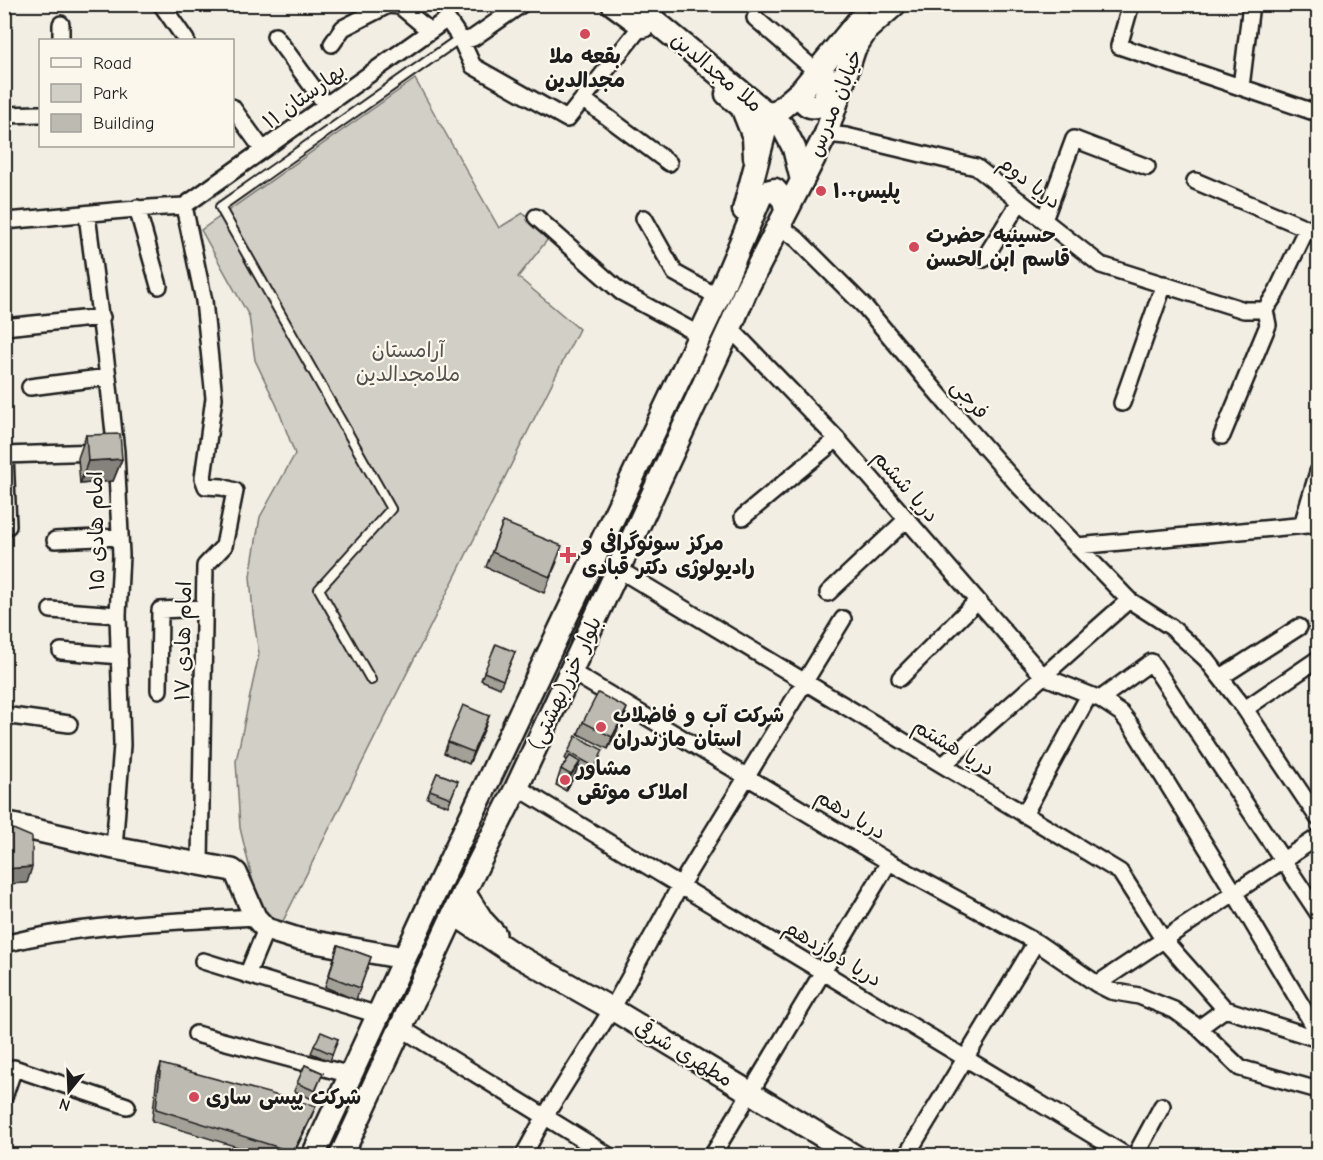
<svg xmlns="http://www.w3.org/2000/svg" width="1323" height="1160" viewBox="0 0 1323 1160" font-family="'Comic Neue','Playpen Sans Arabic',sans-serif">
  <style>
    .green { fill: #d2cfc6; stroke: #777671; stroke-width: 1.5 }
    .lines { fill: none; stroke-linecap: round; stroke-linejoin: round }
    .service-casing { stroke: #1c1c1c; stroke-width: 12 }
    .minor-casing { stroke: #1c1c1c; stroke-width: 20 }
    .secondary-casing { stroke: #1c1c1c; stroke-width: 26 }
    .primary-casing { stroke: #1c1c1c; stroke-width: 27 }
    .service { stroke: #fbf7ec; stroke-width: 8 }
    .minor { stroke: #fbf7ec; stroke-width: 15 }
    .secondary { stroke: #fbf7ec; stroke-width: 21 }
    .primary { stroke: #fbf7ec; stroke-width: 22 }
    .wall { fill: #a3a098; stroke: #1c1c1c; stroke-width: 1.5 }
    .shaded-wall { fill: #84827c; stroke: #1c1c1c; stroke-width: 1.5 }
    .building { fill: #bdbab1; stroke: #1c1c1c; stroke-width: 1.5 }
    .poi-dot { fill: #d1495b; stroke: #fbf7ec; stroke-width: 2 }
    .labels { text-anchor: middle; stroke-width: 4.5; stroke-linejoin: round; paint-order: stroke }
    .poi-label { font-size: 21px; font-weight: bold; fill: #1c1c1c; stroke: #fbf7ec; text-anchor: start }
    .street-label { font-size: 21px; fill: #1c1c1c; stroke: #fbf7ec }
    .park-label { font-size: 21px; fill: #53524f; stroke: #fbf7ec }
  </style>
  <rect width="100%" height="100%" fill="#f2eee4"/>
  <filter id="ink" filterUnits="userSpaceOnUse"><feTurbulence type="fractalNoise" baseFrequency=".0167" numOctaves="2"/><feDisplacementMap in="SourceGraphic" scale="12" xChannelSelector="R" yChannelSelector="G"/><feConvolveMatrix kernelMatrix="1 2 1 2 8 2 1 2 1" color-interpolation-filters="sRGB"/></filter>
  <g filter="url(#ink)">
    <!-- green -->
    <path class="green" d="M415,79L499,228L523,213L548,239L518,277L579,329L281,925L259,907L240,828L236,761L259,654L253,614L250,576L260,517L295,454L277,406L255,360L249,316L201,230Z
      M769,200L776,204L746,290L454,896L450,898L463,856Z
      M440,910L443,914L331,1155L325,1156L437,911Z"/>
    <g class="lines">
      <!-- service casing -->
      <g class="service-casing">
        <path id="service" d="M371,680L319,589L391,509L220,207L460,38"/>
      </g>
      <!-- minor casing -->
      <g class="minor-casing">
        <path id="minor" d="M161,4L186,40
          M1131,4L1119,46L1311,111
          M755,18L817,72
          M447,19L460,38L473,66L567,119L583,99L669,163
          M275,36L326,105
          M460,38L466,40L473,38L522,4
          M61,40V24
          M332,44L343,28L388,5L400,6L430,31
          M1241,87L1251,4
          M583,99L642,25
          M232,107L263,150
          M4,115L40,114
          M826,134L846,136L976,167L1101,265L1244,310H1265
          M1195,181L1318,233
          M184,206L204,301L214,398L203,478L206,486L222,487L235,491L224,546L205,566L200,863
          M137,208L159,286
          M87,215L108,377L116,452L121,555L118,615L122,745L114,848
          M536,217L621,292L700,335
          M644,218L675,273L718,297
          M1044,220L1074,139L1147,167
          M4,221C65,217 124,208 184,206L447,19
          M779,225L798,240L866,308L951,409L1019,486L1129,600L1171,627L1206,659L1245,709L1318,818
          M984,259L1020,201
          M4,327L102,317
          M730,328L837,439L1043,676L1100,699L1121,713L1133,728L1234,892L1318,1033
          M30,387L108,377
          M1122,403L1164,284
          M1222,436L1268,325L1265,310L1276,293L1306,230
          M4,455L100,452
          M5,455L8,526
          M743,517L837,439
          M1302,525L1318,472
          M55,540L119,537
          M1077,546L1318,524
          M618,569L1120,872L1163,939L1225,1009
          M828,593L907,519
          M51,610L118,615
          M61,651L120,656
          M570,671L889,862L1036,942L1097,984L1111,991L1139,996L1174,1010L1199,1028L1240,1068L1318,1090
          M1221,677L1299,627
          M900,678L977,601
          M159,690L160,610L204,608
          M1100,699L1151,662L1318,913
          M1245,709L1318,659
          M4,715L69,724
          M943,765L1129,600
          M517,787L1127,1156
          M1024,815L1089,695
          M4,944C86,923 171,922 255,917
          M203,961L378,1015
          M247,975L266,929
          M1097,984L1318,837
          M1225,1009L1318,1039
          M401,1028L609,1156
          M1199,1028L1225,1009
          M196,1034L351,1075
          M4,1097L14,1068L127,1106
          M523,1156L545,1116L612,1009L680,886L843,619
          M712,1156L889,862
          M906,1156L1036,942
          M1135,1156L1162,1106"/>
      </g>
      <!-- secondary casing -->
      <g class="secondary-casing">
        <path id="secondary" d="M4,823L114,848L232,870L236,873L255,917L266,929L298,939L404,958
          M464,892L483,921L495,934
          M454,914L511,952L612,1009L855,1156"/>
      </g>
      <!-- primary casing -->
      <g class="primary-casing">
        <path id="primary" d="M613,4L643,26
          M634,4L783,127L794,148L802,180
          M801,91C801,104 810,109 821,105L833,80
          M727,94L742,107L754,137L755,157
          M744,210L766,127L771,117L801,91L859,20
          M313,1156L431,901L718,297L762,193L775,190L784,200L786,210
          M341,1156L464,892L517,787L730,328L746,290L826,134L854,49L867,29L895,4"/>
      </g>
      <!-- service -->
      <use href="#service" class="service"/>
      <!-- minor -->
      <use href="#minor" class="minor"/>
      <!-- secondary -->
      <use href="#secondary" class="secondary"/>
      <!-- primary -->
      <use href="#primary" class="primary"/>
    </g>
    <!-- wall -->
    <path class="wall" d="M86,435L122,459L113,481L80,484L78,458Z
      M503,522L557,562L544,593L486,567Z
      M515,652L500,688L481,680L484,672Z
      M489,716L469,764L444,753L448,742Z
      M623,719L608,749L578,734L583,722Z
      M568,752L600,758L592,775L578,766L574,777L566,791L556,785L561,769L567,760L565,759Z
      M437,773L458,781L448,806L427,798Z
      M338,945L371,957L356,1000L325,987Z
      M338,1039L330,1061L311,1053L314,1046Z
      M161,1064L311,1118L293,1155H264L152,1121L157,1076Z
      M305,1065L323,1073L312,1099L294,1091Z"/>
    <!-- shaded-wall -->
    <path class="shaded-wall" d="M122,459L113,481L80,484L88,461Z
      M627,708L623,719L608,749L612,737Z
      M489,716L485,728L469,764L473,752Z
      M580,762L574,777L566,791L571,775Z
      M32,867L27,883L4,884V869Z
      M316,1106L311,1118L293,1155H292Z"/>
    <!-- building -->
    <path class="building" d="M120,434L122,459L88,461L86,435Z
      M503,522L562,546L550,577L492,552Z
      M496,644L515,652L503,680L484,672Z
      M598,693L627,708L612,737L583,722Z
      M463,705L489,716L473,752L448,742Z
      M576,736L603,750L595,767L568,752Z
      M570,756L580,762L571,775L561,769Z
      M437,773L458,781L451,798L430,790Z
      M13,829L32,837V867L4,869V836Z
      M338,945L371,957L360,988L329,976Z
      M321,1032L338,1039L332,1054L314,1046Z
      M161,1064L316,1106L293,1152L156,1109Z
      M305,1065L323,1073L315,1091L297,1083Z"/>
  </g>
  <!-- markers -->
  <g class="poi-dot">
    <circle cx="585" cy="34" r="6"/>
    <circle cx="821" cy="191" r="6"/>
    <circle cx="914" cy="247" r="6"/>
    <path d="M565 546h6v6h6v6h-6v6h-6v-6h-6v-6h6z"/>
    <circle cx="601" cy="727" r="6"/>
    <circle cx="565" cy="780" r="6"/>
    <circle cx="194" cy="1097" r="6"/>
  </g>
  <g class="labels">
    <!-- poi labels -->
    <g class="poi-label">
      <text x="585" y="63" text-anchor="middle">بقعه ملا<tspan x="585" dy="24">مجدالدين</tspan></text>
      <text x="833" y="198">پلیس+١٠</text>
      <text x="926" y="242">حسینیه حضرت<tspan x="926" dy="24">قاسم ابن الحسن</tspan></text>
      <text x="582" y="550">مركز سونوگرافی و<tspan x="582" dy="24">راديولوژی دكتر قبادی</tspan></text>
      <text x="613" y="722">شرکت آب و فاضلاب<tspan x="613" dy="24">استان مازندران</tspan></text>
      <text x="577" y="775">مشاور<tspan x="577" dy="24">املاک موثقی</tspan></text>
      <text x="206" y="1104">شرکت پپسی ساری</text>
    </g>
    <!-- street labels -->
    <g class="street-label">
      <text transform="translate(717 72) rotate(40)" y="7">ملا مجدالدین</text>
      <text transform="translate(304 96) rotate(-36)" y="7">بهارستان ۱۱</text>
      <text transform="translate(835 103) rotate(-68)" y="7">خیابان مدرس</text>
      <text transform="translate(1030 182) rotate(38)" y="7">دریا دوم</text>
      <text transform="translate(970 399) rotate(49)" y="7">فرجی</text>
      <text transform="translate(906 486) rotate(49)" y="7">دریا ششم</text>
      <text transform="translate(96 531) rotate(-91)" y="7">امام هادی ۱۵</text>
      <text transform="translate(183 641) rotate(-89)" y="7">امام هادی ۱۷</text>
      <text transform="translate(565 683) rotate(-65)" y="7">بلوار خزر(بهشتی)</text>
      <text transform="translate(954 747) rotate(31)" y="7">دریا هشتم</text>
      <text transform="translate(851 814) rotate(31)" y="7">دریا دهم</text>
      <text transform="translate(833 953) rotate(31)" y="7">دریا دوازدهم</text>
      <text transform="translate(684 1053) rotate(31)" y="7">مطهری شرقی</text>
    </g>
    <!-- park labels -->
    <g class="park-label">
      <text x="408" y="357">آرامستان<tspan x="408" dy="24">ملامجدالدین</tspan></text>
    </g>
  </g>
  <!-- margin -->
  <rect width="1323" height="1160" fill="none" stroke="#fbf7ec" stroke-width="24"/>
  <rect x="12" y="12" width="1299" height="1136" fill="none" stroke="#1c1c1c" stroke-width="2" filter="url(#ink)"/>
  <!-- legend -->
  <rect x="39" y="39" width="195" height="108" fill="#fbf7ec" stroke="#a29f99" stroke-width="1.5"/>
  <rect x="51" y="58" width="30" height="9" fill="#fbf7ec" stroke="#a29f99" stroke-width="1.5"/>
  <text x="93" y="69" font-size="18" fill="#1c1c1c">Road</text>
  <rect x="51" y="84" width="30" height="18" fill="#d2cfc6" stroke="#a29f99" stroke-width="1.5"/>
  <text x="93" y="99" font-size="18" fill="#1c1c1c">Park</text>
  <rect x="51" y="114" width="30" height="18" fill="#bdbab1" stroke="#a29f99" stroke-width="1.5"/>
  <text x="93" y="129" font-size="18" fill="#1c1c1c">Building</text>
  <!-- north arrow -->
  <g transform="translate(69 1091) rotate(198)" stroke="#fbf7ec" stroke-width="4.5" paint-order="stroke">
  <path d="M0-4.5L10 22L0 15L-10 22Z" fill="#1c1c1c"/>
  <text y="-9" font-size="16" font-weight="bold" text-anchor="middle" fill="#1c1c1c">N</text>
  </g>
</svg>
